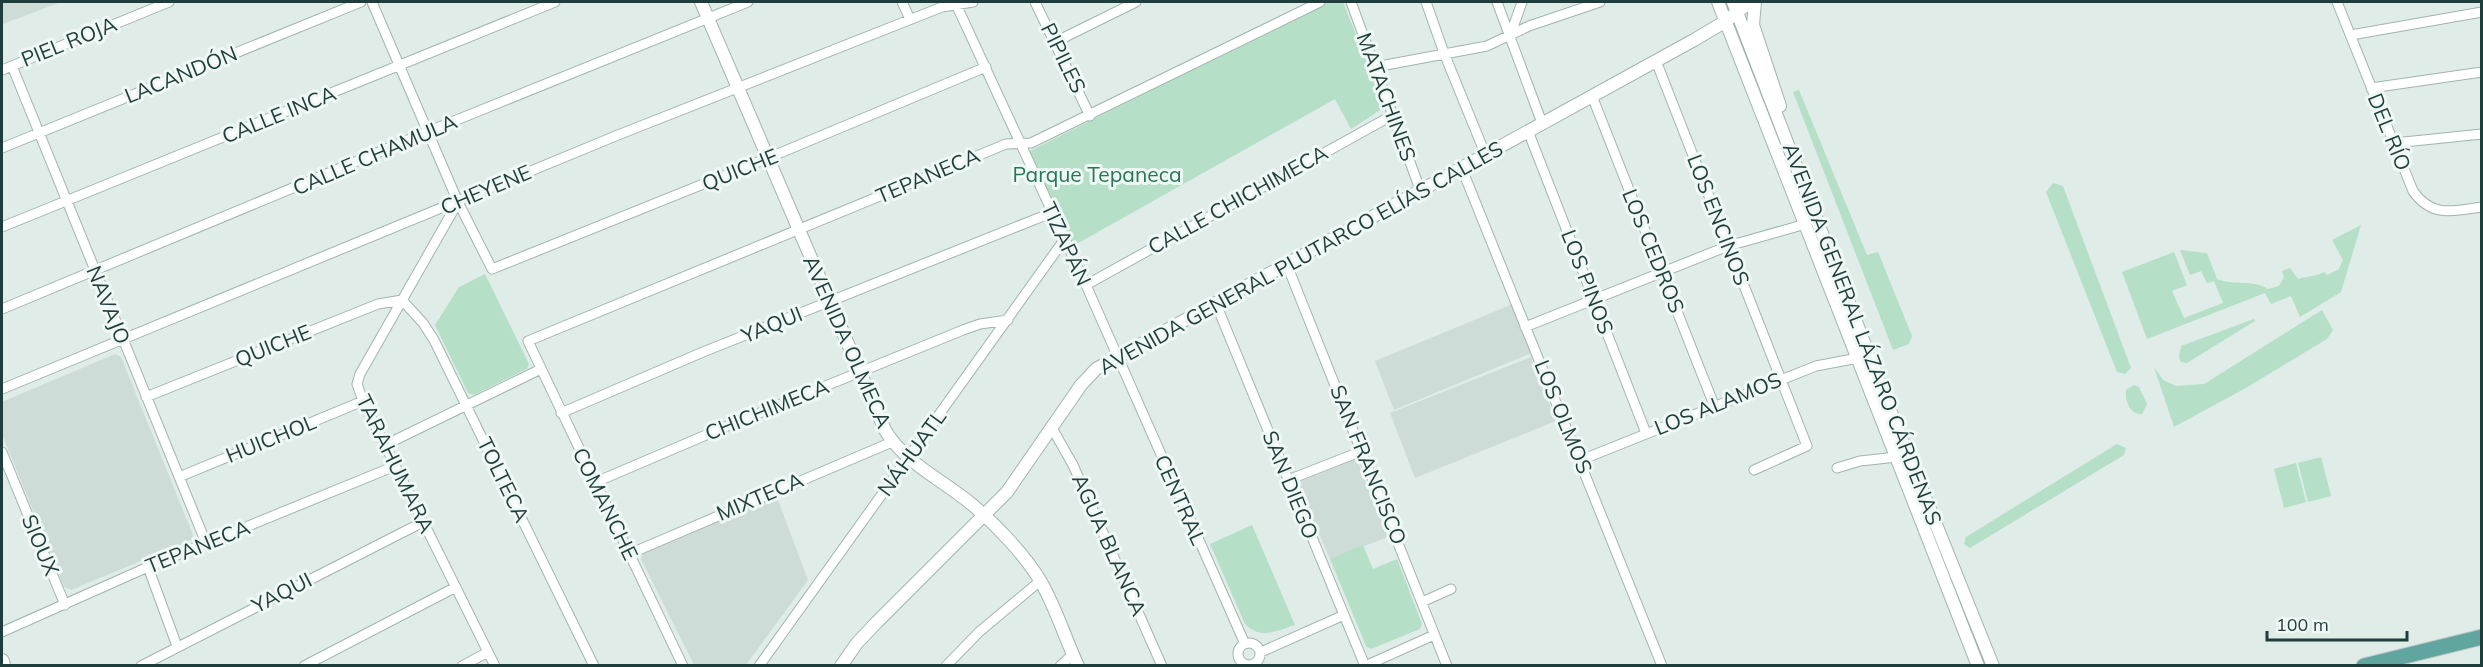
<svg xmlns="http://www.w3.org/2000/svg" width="2483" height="667" viewBox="0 0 2483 667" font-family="Mulish,sans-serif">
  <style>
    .built { fill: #cedcd8 }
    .green { fill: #b6dfc8 }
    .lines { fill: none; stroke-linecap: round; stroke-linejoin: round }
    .minor-casing { stroke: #a2b4b0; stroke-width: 11 }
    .tertiary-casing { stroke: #a2b4b0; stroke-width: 14 }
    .secondary-casing { stroke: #9db9b3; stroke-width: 16 }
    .primary-casing { stroke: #c0c9c8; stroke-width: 17 }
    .minor { stroke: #fff; stroke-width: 9 }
    .tertiary { stroke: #fff; stroke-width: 12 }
    .secondary { stroke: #fff; stroke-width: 14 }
    .primary { stroke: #60a59f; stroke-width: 15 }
    .labels { text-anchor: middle; stroke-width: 6; stroke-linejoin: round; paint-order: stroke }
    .street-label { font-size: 21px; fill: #1f3d3a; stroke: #f0f8f5 }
    .park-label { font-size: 21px; fill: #267753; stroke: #f0f8f5 }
  </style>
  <rect width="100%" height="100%" fill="#dfece8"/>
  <!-- built -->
  <path class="built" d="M2,2H61L3,24Z
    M1513,304L1534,352L1394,410L1375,361Z
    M115,354L121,357L193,535L191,540L71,590L64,587L2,434V402Z
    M1531,357L1556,421L1415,478L1390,413Z
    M1354,460L1358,462L1388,537L1330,559L1299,487L1301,481Z
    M776,495L808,580L746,665H694L641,559L643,552Z"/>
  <!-- green -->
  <path class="green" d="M1327,2H1343L1385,107L1351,129L1335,99L1073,246L1028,152Z
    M1799,90L1867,255L1878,252L1912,336L1909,344L1893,350L1793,92Z
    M2053,183L2063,186L2131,368L2125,374L2117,372L2046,192Z
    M2361,225L2341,292L2300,317L2291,296L2271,304L2265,293L2147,339L2122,272L2174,252L2187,285L2172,291L2184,318L2223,303L2214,281L2207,283L2201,271L2190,275L2180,250L2207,253L2217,279C2234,286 2253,279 2268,289L2279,286L2284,277L2282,271L2290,268L2298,279C2307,276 2316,277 2324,272L2327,275L2339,269L2343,260L2332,240Z
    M485,274L529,364L527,369L474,395L468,393L435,325L459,287Z
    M2322,310L2333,330L2327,339L2244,389L2174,427L2154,367L2163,380L2176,386L2204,384Z
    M2254,319L2255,321L2187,363L2181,362L2179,357L2181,346Z
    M2134,385L2139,387L2147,404L2142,414C2130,415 2125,401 2126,390Z
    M2117,444L2126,448L2124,455L1970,548L1964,544L1966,537Z
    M2321,457L2331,496L2308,502L2298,463Z
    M2296,463L2306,502L2284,508L2274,469Z
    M1252,525L1295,625C1276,631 1261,640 1245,624L1210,544Z
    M1363,545L1373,569L1397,559L1422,624L1420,629L1371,649L1366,646L1330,559Z"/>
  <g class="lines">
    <!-- minor casing -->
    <g class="minor-casing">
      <path id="minor" d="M372,2L458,202L492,269L768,158L986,67
        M902,2L910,19
        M955,2L1086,285L1245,644
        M1035,2L1090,116
        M1351,2L1421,192
        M1426,2L1444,53L1486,156
        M1497,2L1542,123
        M2337,2L2413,191C2432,218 2453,211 2482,207
        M2351,35L2482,12
        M1510,36L1522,2
        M1055,42L1136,2
        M1656,61L1807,446L1754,470
        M12,66L206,543
        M1375,67L1487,46L1529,26L1600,2
        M2,70L169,2
        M2371,88L2482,72
        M1592,96L1714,405
        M1528,131L1646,433
        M2394,143L2482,134
        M2,148L361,2
        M1462,169L1662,666
        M458,202L360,374L357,384L363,401L495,666
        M2,227L555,2
        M1287,265L1447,666
        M1086,285L1391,116
        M1216,304L1365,666
        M2,309L427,132L748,2
        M1525,327L1728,246L1806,224
        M2,389L618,135L942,7L973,2
        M146,397L378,304L402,300L423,323L434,340L594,666
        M561,413L703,352L1051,213
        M1052,428L1073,465L1162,666
        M385,445L541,369
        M2,452L65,605
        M1581,460L1816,366L1858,358
        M1837,468L1860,461L1897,457
        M179,477L363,401
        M1288,480L1362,451
        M596,482L720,429L963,330L980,324L1008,320
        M629,554L892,442
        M148,567L177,646
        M1422,602L1451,589
        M2,632L148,567L395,466
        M1238 654a11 11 0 1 1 22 0a11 11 0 1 1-22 0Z
        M1261,652L1344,615
        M141,666L423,522
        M304,666L456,587
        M462,666L488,652
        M683,666L528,341L1006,144L1031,143L1320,2
        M759,666L1064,240
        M946,666L979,632L1040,581
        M1060,666L1073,654
        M1365,666L1434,635"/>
    </g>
    <!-- tertiary casing -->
    <g class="tertiary-casing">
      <path id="tertiary" d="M701,2L885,430C905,464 945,481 975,507C997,526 1026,556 1041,582C1056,608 1065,638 1078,666
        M1718,2L1978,666
        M1733,2L1890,410L1993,666
        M1755,2L1753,25L1780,106
        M841,666L857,643L877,622L1007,492L1081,385L1096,369L1694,40L1726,21L1750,2"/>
    </g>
    <!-- secondary casing -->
    <g class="secondary-casing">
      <path id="secondary" d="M2,661L3,666"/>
    </g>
    <!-- primary casing -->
    <g class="primary-casing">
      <path id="primary" d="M2364,666L2482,637"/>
    </g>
    <!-- minor -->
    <use href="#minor" class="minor"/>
    <!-- tertiary -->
    <use href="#tertiary" class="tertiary"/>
    <!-- secondary -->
    <use href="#secondary" class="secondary"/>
    <!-- primary -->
    <use href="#primary" class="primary"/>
  </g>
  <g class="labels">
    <!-- street labels -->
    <g class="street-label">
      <text transform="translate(69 42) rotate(-22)" y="7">PIEL ROJA</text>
      <text transform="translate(1063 58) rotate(64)" y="7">PIPILES</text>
      <text transform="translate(181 75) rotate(-22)" y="7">LACANDÓN</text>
      <text transform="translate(1386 97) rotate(70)" y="7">MATACHINES</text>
      <text transform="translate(279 115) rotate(-22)" y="7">CALLE INCA</text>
      <text transform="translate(2389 132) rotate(68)" y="7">DEL RÍO</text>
      <text transform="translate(375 155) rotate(-23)" y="7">CALLE CHAMULA</text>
      <text transform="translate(740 170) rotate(-22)" y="7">QUICHE</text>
      <text transform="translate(928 176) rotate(-23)" y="7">TEPANECA</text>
      <text transform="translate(486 190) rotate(-23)" y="7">CHEYENE</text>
      <text transform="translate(1238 200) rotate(-29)" y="7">CALLE CHICHIMECA</text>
      <text transform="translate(1718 220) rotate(69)" y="7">LOS ENCINOS</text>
      <text transform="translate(1066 244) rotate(65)" y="7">TIZAPÁN</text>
      <text transform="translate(1653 251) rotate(68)" y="7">LOS CEDROS</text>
      <text transform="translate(1301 258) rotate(-29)" y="7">AVENIDA GENERAL PLUTARCO ELÍAS CALLES</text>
      <text transform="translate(1587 282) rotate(69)" y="7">LOS PINOS</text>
      <text transform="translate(108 305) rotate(68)" y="7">NAVAJO</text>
      <text transform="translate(772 325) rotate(-22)" y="7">YAQUI</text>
      <text transform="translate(1862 334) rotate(69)" y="7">AVENIDA GENERAL LÁZARO CÁRDENAS</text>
      <text transform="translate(847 342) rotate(66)" y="7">AVENIDA OLMECA</text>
      <text transform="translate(273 346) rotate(-22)" y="7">QUICHE</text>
      <text transform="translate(1718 404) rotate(-22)" y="7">LOS ALAMOS</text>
      <text transform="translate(767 410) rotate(-22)" y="7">CHICHIMECA</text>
      <text transform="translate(1563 417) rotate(68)" y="7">LOS OLMOS</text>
      <text transform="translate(271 439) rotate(-22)" y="7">HUICHOL</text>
      <text transform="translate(912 453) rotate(-54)" y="7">NÁHUATL</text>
      <text transform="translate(395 464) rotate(64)" y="7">TARAHUMARA</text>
      <text transform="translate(1368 465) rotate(68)" y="7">SAN FRANCISCO</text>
      <text transform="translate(503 480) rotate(64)" y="7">TOLTECA</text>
      <text transform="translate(1290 485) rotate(68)" y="7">SAN DIEGO</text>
      <text transform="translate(760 497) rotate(-23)" y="7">MIXTECA</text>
      <text transform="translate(1180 500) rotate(66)" y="7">CENTRAL</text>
      <text transform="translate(605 504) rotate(64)" y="7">COMANCHE</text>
      <text transform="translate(40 545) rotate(67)" y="7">SIOUX</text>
      <text transform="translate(1109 545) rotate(66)" y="7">AGUA BLANCA</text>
      <text transform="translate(198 547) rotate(-22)" y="7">TEPANECA</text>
      <text transform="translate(282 593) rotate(-27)" y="7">YAQUI</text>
    </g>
    <!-- park labels -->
    <g class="park-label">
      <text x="1097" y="182">Parque Tepaneca</text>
    </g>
  </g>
  <!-- border -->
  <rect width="2483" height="667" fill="none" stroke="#1f3d3a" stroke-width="6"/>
  <!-- scale -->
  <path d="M2267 631v9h140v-9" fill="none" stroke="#1f3d3a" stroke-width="3"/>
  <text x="2276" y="631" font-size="18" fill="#1f3d3a" stroke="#f0f8f5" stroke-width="4.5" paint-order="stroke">100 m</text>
</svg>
